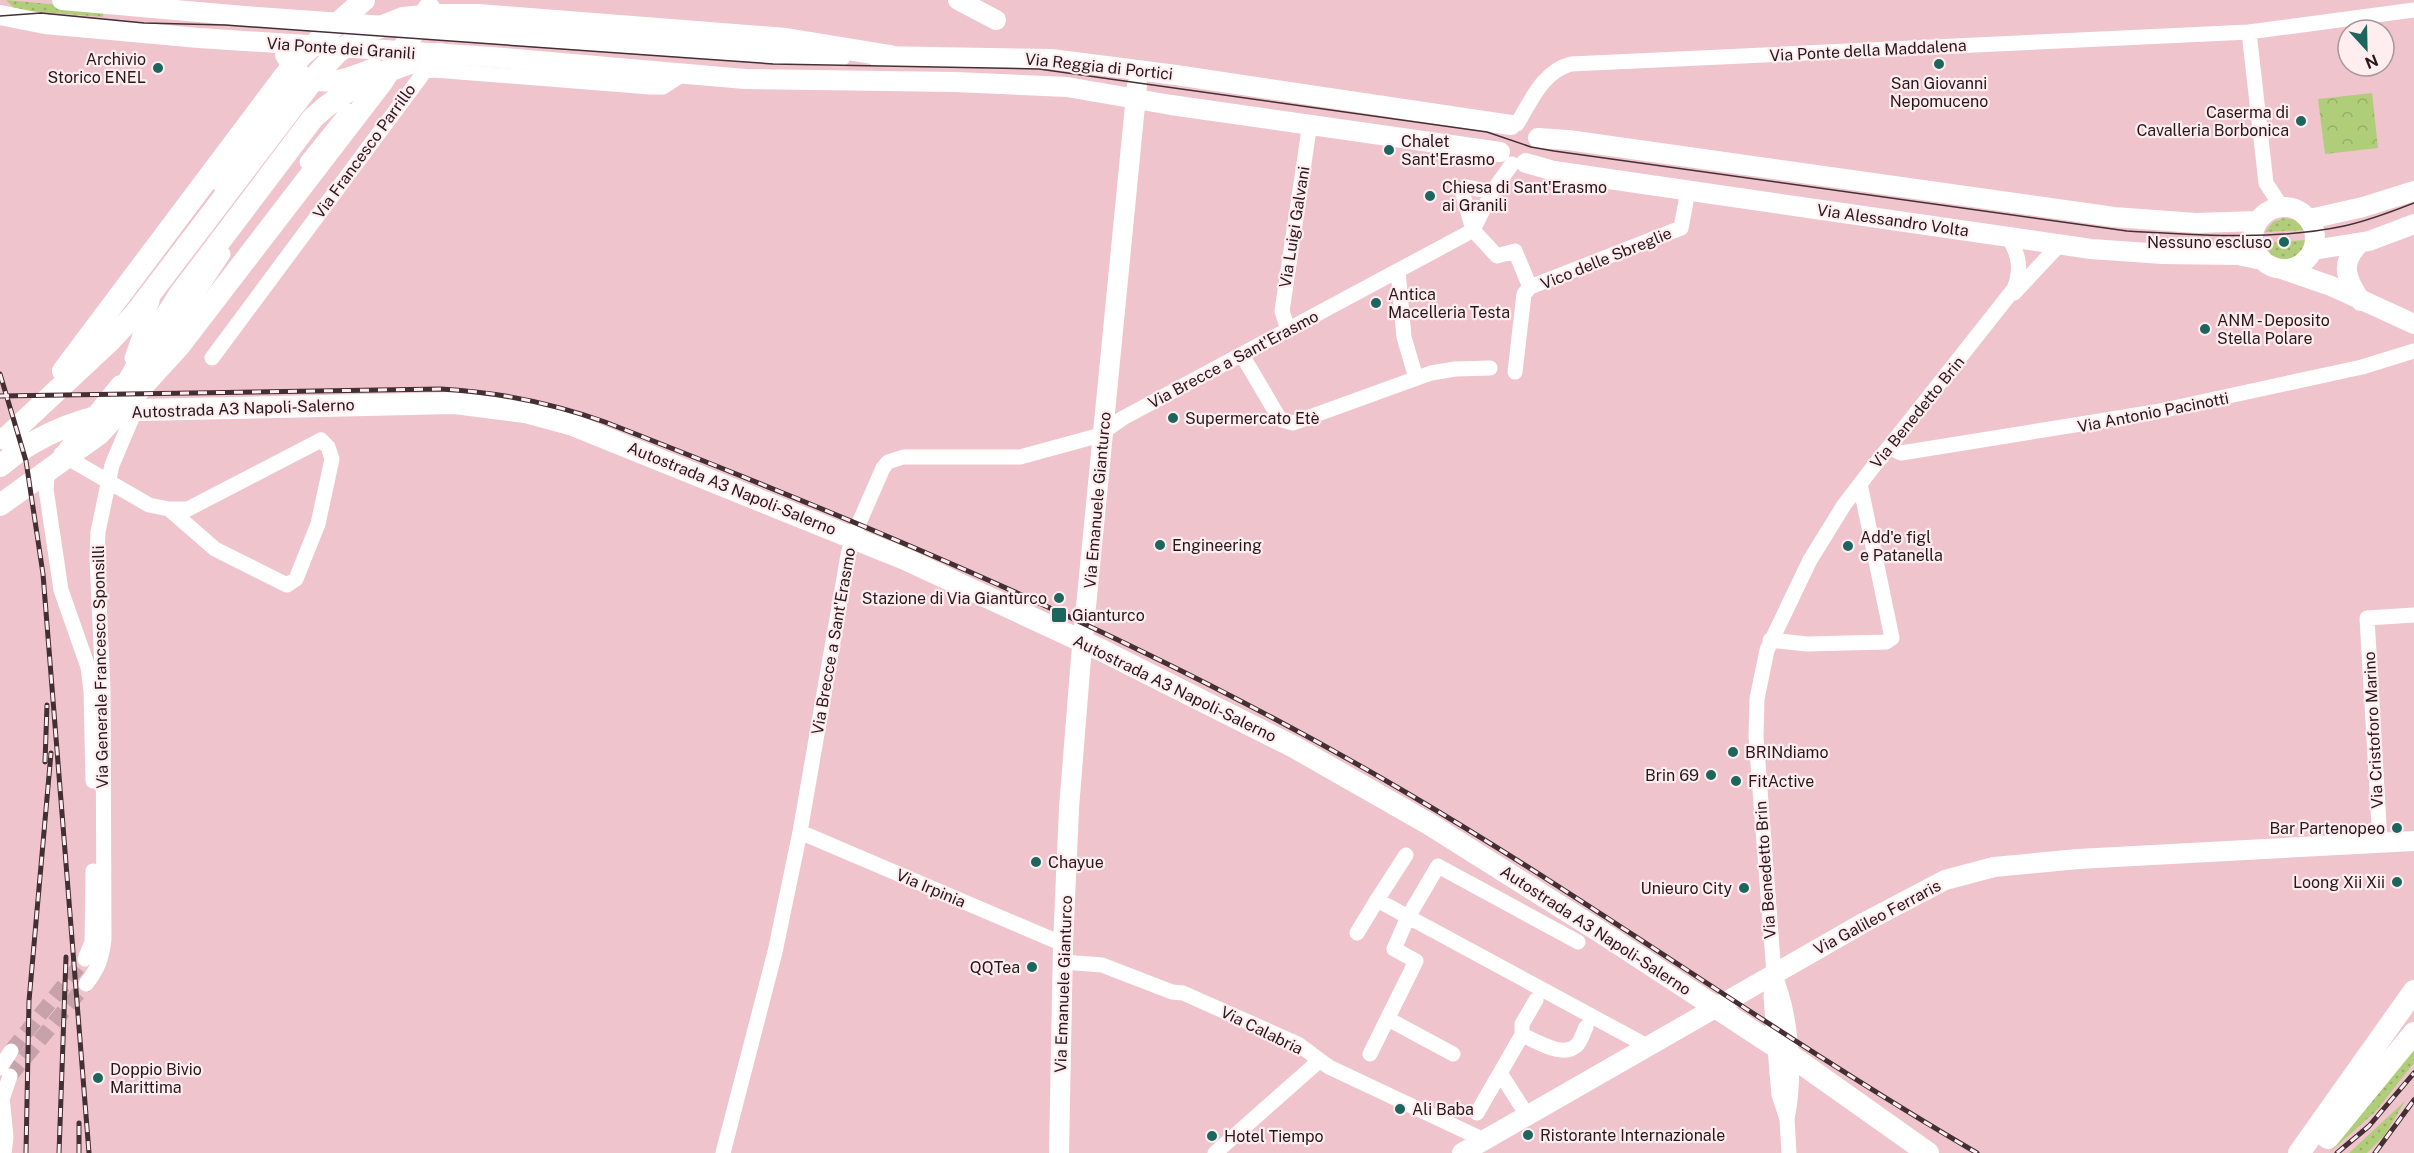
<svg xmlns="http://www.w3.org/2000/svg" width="2414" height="1153" viewBox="0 0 2414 1153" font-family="'Public Sans',sans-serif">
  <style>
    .grass { fill: url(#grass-dots) }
    .park { fill: url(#park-crowns) }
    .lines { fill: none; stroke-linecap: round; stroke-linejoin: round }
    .minor-tunnel { stroke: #c8a2aa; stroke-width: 15; stroke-dasharray: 15 8; stroke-linecap: butt }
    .minor { stroke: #fff; stroke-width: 15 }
    .major { stroke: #fff; stroke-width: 20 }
    .highway { stroke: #fff; stroke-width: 22 }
    .tram { stroke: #432f34; stroke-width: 1.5 }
    .rail-casing { stroke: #432f34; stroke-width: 5 }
    .rail { stroke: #ffedf0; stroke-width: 3; stroke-dasharray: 9; stroke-linecap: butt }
    .poi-dot { fill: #1c665e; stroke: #ffedf0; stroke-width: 2 }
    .labels { text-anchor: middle; stroke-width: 4.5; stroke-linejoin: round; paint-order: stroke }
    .street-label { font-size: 16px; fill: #28181c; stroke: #ffedf0 }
    .poi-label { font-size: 16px; fill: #28181c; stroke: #ffedf0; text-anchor: start }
  </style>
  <defs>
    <pattern id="grass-dots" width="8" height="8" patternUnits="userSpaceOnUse" patternTransform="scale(1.5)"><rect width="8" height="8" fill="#b0cd79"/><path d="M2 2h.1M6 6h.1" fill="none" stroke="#97af68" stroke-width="1.8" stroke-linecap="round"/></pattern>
    <pattern id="park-crowns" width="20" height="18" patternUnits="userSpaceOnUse" patternTransform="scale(1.5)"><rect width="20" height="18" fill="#b0cd79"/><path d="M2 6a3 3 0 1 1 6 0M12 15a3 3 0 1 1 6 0" fill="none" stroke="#97af68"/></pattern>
  </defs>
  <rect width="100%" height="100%" fill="#f0c4cd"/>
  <!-- grass -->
  <path class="grass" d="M6,0L104,9L103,17L30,11L14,8Z
    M2284,218L2295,220L2305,230L2265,232L2273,222Z
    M2307,240C2303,258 2287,264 2271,255L2264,243Z
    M2414,1043V1063L2376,1111L2329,1153Z
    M2405,1101L2385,1135L2367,1153H2349Z"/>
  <!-- park -->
  <path class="park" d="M2372,93L2378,148L2325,154L2318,99Z"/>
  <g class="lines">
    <!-- minor-tunnel -->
    <path class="minor-tunnel" d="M11,1051L85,959
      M10,1076L86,984"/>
    <!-- minor -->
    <path class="minor" d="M2249,32L2266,183L2281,206
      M274,114L289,92L294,70
      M1517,124C1531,101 1543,71 1571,64L2249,32L2414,10
      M307,162L348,111
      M220,185L278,105
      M1492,192L1467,187L1462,191L1473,230L1497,256L1515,251L1530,287L1524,294L1515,372
      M1398,271L1404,337L1416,378
      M1530,287L1681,228L1688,191
      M2014,293L2060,244
      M1288,330L1282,311L1310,123
      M1242,355L1278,416L1282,420L1293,423L1431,373L1455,369L1490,368
      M161,357L176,325L223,254
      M132,358L152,301
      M212,358L425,71L434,70L650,87H663L683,74
      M1889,447L1901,453L2155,412L2362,367L2414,351
      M61,454L149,505L169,509H188L321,440L328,447L332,459L318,524L296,579L287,585L215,549L169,509
      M1770,640L1807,644L1886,642L1892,638L1860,484
      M93,781L91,691L88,667L61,590L46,489L47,478L53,465L119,383
      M800,832L1063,944
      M2380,842L2367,618L2414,615
      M1406,855L1377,900L1647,1046
      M1357,933L1377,900
      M85,959L92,942L93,871
      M1063,962L1102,965L1172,992L1183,993L1298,1044L1329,1067L1484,1140
      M1774,974L1771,996L1777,1073L1779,1095L1787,1119L1789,1153
      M86,984C98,969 102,958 104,939L103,690L97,558L98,532L112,465L137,406
      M1388,1019L1453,1054
      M1522,1035C1537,1041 1563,1059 1577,1045C1581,1041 1583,1033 1586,1027
      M1370,1054L1416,961L1394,949L1408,917L1438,866L1578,942
      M0,1068L11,1051
      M1500,1073L1527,1115
      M2,1097L6,1137L4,1153
      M0,1105L10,1076
      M1477,1113L1522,1035V1024L1536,1000
      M1787,1119C1796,1075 1792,1016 1774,974L1756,737L1757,699L1767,650L1810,560L1844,505L1870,471L2014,289C2022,270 2019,254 2008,236
      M723,1153L775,952L800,832L848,555L852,539L883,468L888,462L903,457H1020L1097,436L1123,418L1468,233L1473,230L1492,192L1512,164
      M1215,1153L1319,1061"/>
    <!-- major -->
    <path class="major" d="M62,0L244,16L779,54L841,56
      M958,0L996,20
      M0,15L45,24L199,38L492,57L745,79L955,82L1067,87L1171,105L1500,152
      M285,55C289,60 291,67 296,71C320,91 349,78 374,68
      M876,56L1051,59L1176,75L1511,125
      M1538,138L1568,140L2114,217L2196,223L2257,221
      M1526,163L1554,171L2091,249L2163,254L2238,255L2262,260
      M2253 238a31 31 0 1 1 62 0a31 31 0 1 1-62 0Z
      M2310,219L2363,207L2414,191
      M2360,243C2339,263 2346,279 2361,301
      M2313,250L2369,241L2414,224
      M2282,269L2331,286L2414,324
      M1059,1153L1063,944L1069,808L1081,658L1137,85
      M1462,1153L1865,922L1945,880L1994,867L2078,859L2414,841"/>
    <!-- highway -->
    <path class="highway" d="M63,371L283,78L301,56L364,0
      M117,402L154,335L180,294L313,118C349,84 393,67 440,54
      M5,439L110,341L135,314L320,71L338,52L365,33L403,18L433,15H478L786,39L890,56
      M0,466C40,432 86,415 138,410L455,403L525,412L573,425L905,559L1101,650L1294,747L1429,824L1599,931L1801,1063L1928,1153
      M0,505L99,434L180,345L382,82L429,8
      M2328,1138L2414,1033
      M2299,1153L2414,991"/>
    <!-- tram -->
    <path class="tram" d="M0,16L41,13L144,23L225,25L773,64L1039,69L1487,132L1531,147L1554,151L2127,231C2198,235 2273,241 2344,226C2368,221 2391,212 2414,203"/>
    <!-- rail casing -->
    <g class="rail-casing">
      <path id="rail" d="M0,374L26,461L43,574L89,1153
        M0,396L441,389C498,392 551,403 605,422C879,529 1153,643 1407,793C1601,907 1783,1040 1977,1153
        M45,762L47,705
        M26,1153L29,1001L51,753
        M59,1153L66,957
        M79,1153V1123
        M2337,1153L2369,1126L2414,1073
        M2375,1153L2414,1100"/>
    </g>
    <!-- rail -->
    <use href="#rail" class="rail"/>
  </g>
  <!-- markers -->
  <g class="poi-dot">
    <circle cx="1939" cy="64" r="6"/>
    <circle cx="158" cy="68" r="6"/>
    <circle cx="2301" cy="121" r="6"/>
    <circle cx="1389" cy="150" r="6"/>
    <circle cx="1430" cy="196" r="6"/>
    <circle cx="2284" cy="242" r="6"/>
    <circle cx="1376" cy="303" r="6"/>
    <circle cx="2205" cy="329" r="6"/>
    <circle cx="1173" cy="418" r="6"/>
    <circle cx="1160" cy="545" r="6"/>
    <circle cx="1848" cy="546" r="6"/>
    <circle cx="1059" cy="598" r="6"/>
    <rect x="1051" y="607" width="16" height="16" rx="3"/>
    <circle cx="1733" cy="752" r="6"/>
    <circle cx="1711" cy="775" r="6"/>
    <circle cx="1736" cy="781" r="6"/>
    <circle cx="2397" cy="828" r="6"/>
    <circle cx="1036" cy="862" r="6"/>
    <circle cx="2397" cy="882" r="6"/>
    <circle cx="1744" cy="888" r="6"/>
    <circle cx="1032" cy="967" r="6"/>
    <circle cx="98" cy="1078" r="6"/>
    <circle cx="1400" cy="1109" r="6"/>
    <circle cx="1528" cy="1135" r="6"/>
    <circle cx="1212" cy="1136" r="6"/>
  </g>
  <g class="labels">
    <!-- street labels -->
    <g class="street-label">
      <text transform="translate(341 48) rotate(4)" y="6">Via Ponte dei Granili</text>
      <text transform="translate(1868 50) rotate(-3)" y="6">Via Ponte della Maddalena</text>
      <text transform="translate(1099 66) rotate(6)" y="6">Via Reggia di Portici</text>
      <text transform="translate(364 151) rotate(-54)" y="6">Via Francesco Parrillo</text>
      <text transform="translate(1893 220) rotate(8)" y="6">Via Alessandro Volta</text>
      <text transform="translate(1294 227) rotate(-81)" y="6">Via Luigi Galvani</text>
      <text transform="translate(1606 258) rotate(-22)" y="6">Vico delle Sbreglie</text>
      <text transform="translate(1233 359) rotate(-28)" y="6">Via Brecce a Sant'Erasmo</text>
      <text transform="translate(243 408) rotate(-2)" y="6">Autostrada A3 Napoli-Salerno</text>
      <text transform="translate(1917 412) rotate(-51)" y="6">Via Benedetto Brin</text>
      <text transform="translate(2153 412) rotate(-11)" y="6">Via Antonio Pacinotti</text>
      <text transform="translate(732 488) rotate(22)" y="6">Autostrada A3 Napoli-Salerno</text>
      <text transform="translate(1097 500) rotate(-85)" y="6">Via Emanuele Gianturco</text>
      <text transform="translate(833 641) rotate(-80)" y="6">Via Brecce a Sant'Erasmo</text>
      <text transform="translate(100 667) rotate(-91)" y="6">Via Generale Francesco Sponsilli</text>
      <text transform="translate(1175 688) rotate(26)" y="6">Autostrada A3 Napoli-Salerno</text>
      <text transform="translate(2373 730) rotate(-93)" y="6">Via Cristoforo Marino</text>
      <text transform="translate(1765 870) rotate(-94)" y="6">Via Benedetto Brin</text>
      <text transform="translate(931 888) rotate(23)" y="6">Via Irpinia</text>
      <text transform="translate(1877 917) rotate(-28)" y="6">Via Galileo Ferraris</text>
      <text transform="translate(1596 930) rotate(33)" y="6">Autostrada A3 Napoli-Salerno</text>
      <text transform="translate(1063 984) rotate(-88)" y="6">Via Emanuele Gianturco</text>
      <text transform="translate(1262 1030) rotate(26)" y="6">Via Calabria</text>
    </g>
    <!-- poi labels -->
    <g class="poi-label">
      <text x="146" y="65" text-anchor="end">Archivio<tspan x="146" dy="18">Storico ENEL</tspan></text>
      <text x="1939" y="89" text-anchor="middle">San Giovanni<tspan x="1939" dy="18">Nepomuceno</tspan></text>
      <text x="2289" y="118" text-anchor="end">Caserma di<tspan x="2289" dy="18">Cavalleria Borbonica</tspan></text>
      <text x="1401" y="147">Chalet<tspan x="1401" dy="18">Sant'Erasmo</tspan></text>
      <text x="1442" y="193">Chiesa di Sant'Erasmo<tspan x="1442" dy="18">ai Granili</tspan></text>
      <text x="2272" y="248" text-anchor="end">Nessuno escluso</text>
      <text x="1388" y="300">Antica<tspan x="1388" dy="18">Macelleria Testa</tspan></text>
      <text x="2217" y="326">ANM - Deposito<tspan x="2217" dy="18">Stella Polare</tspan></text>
      <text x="1185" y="424">Supermercato Etè</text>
      <text x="1860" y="543">Add'e figl<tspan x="1860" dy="18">e Patanella</tspan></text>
      <text x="1172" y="551">Engineering</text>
      <text x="1047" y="604" text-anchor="end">Stazione di Via Gianturco</text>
      <text x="1072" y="621">Gianturco</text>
      <text x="1745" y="758">BRINdiamo</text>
      <text x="1699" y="781" text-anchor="end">Brin 69</text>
      <text x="1748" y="787">FitActive</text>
      <text x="2385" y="834" text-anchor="end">Bar Partenopeo</text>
      <text x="1048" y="868">Chayue</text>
      <text x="2385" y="888" text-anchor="end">Loong Xii Xii</text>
      <text x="1732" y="894" text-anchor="end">Unieuro City</text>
      <text x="1020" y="973" text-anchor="end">QQTea</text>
      <text x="110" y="1075">Doppio Bivio<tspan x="110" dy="18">Marittima</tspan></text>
      <text x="1412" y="1115">Ali Baba</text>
      <text x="1540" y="1141">Ristorante Internazionale</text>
      <text x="1224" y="1142">Hotel Tiempo</text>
    </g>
  </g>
  <!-- north arrow -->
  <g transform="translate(2366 48) rotate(158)"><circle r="28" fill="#ffedf0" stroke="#a9989b" stroke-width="1.5"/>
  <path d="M0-4.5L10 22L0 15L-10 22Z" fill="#1c665e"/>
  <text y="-9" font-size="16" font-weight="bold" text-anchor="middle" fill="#28181c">N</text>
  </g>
</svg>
